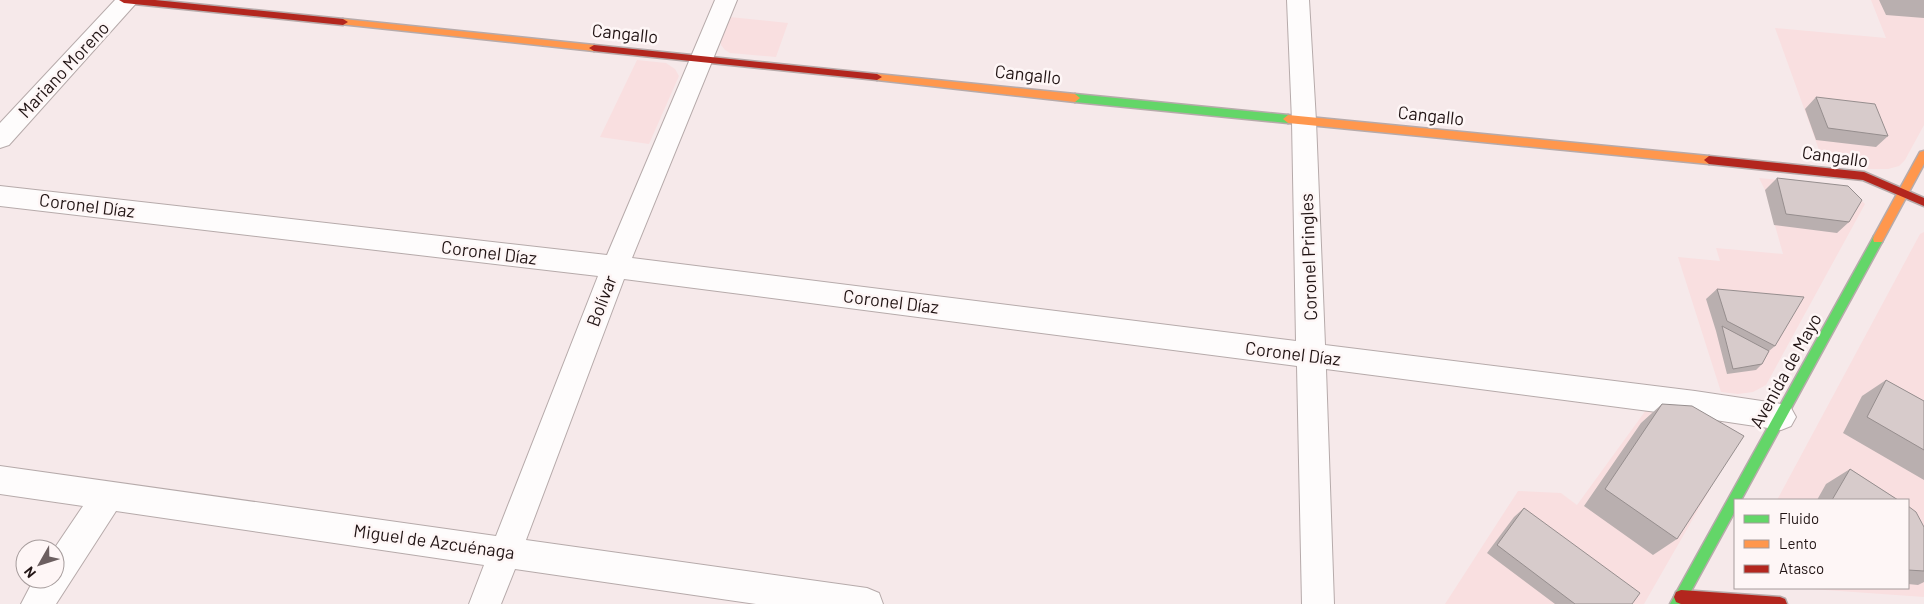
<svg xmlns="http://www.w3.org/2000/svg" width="1924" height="604" viewBox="0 0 1924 604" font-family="Barlow,sans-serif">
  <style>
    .built { fill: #f9dfe0 }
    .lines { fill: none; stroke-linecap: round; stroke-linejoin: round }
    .street-casing { stroke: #b6aaaa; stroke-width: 2 }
    .fast-casing { stroke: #b6aaaa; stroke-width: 3 }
    .slow-casing { stroke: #b6aaaa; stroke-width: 3 }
    .jam-casing { stroke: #b6aaaa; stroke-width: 3 }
    .street { fill: #fefcfc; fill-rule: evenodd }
    .fast { fill: #63d668; fill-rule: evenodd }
    .slow { fill: #ff974d; fill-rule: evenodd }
    .jam { fill: #b3261e; fill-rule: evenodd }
    .wall { fill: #b9afaf }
    .building { fill: #d7cbcb; stroke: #968e8e }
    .labels { text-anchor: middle; stroke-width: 5; stroke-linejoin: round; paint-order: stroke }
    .street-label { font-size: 18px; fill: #221515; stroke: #fef6f6 }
  </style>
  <rect width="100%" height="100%" fill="#f6e9ea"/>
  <!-- built -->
  <path class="built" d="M1871,0H1924V125L1905,160L1899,166L1888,169H1869L1823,161L1775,28L1886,38Z
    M730,17L788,23L776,57L730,53L725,50L721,45V40Z
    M637,60L666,63L675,69L679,76L649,144L600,137Z
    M1759,178L1842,186L1851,190L1865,204L1766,385L1753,392L1738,394L1721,392L1678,257L1720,261L1716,248L1783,254L1765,190Z
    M1924,232V597L1797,588H1908V500H1777L1920,234Z
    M1649,406L1715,418L1734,432L1737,442L1644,604H1445L1518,491L1561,493L1577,505Z"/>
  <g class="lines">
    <!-- street casing -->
    <g class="street-casing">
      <path id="street" d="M115,0H139L9,145L0,148V123Z
        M715,0H737L632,258L1296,341L1292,121L1287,0H1309L1316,121L1325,345L1695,391L1781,404L1791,408L1796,417L1791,426L1781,430L1695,417L1326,369L1334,604H1302L1297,366L624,279L526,540L867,588L879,593L883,604H756L515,569L501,604H469L484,565L116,511L56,604H21L34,579H55L54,549L83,506L0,494V466L496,536L598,276L0,206V186L607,255Z"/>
    </g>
    <!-- fast casing -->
    <g class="fast-casing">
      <path id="fast" d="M1075,94L1288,115L1293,119L1288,123L1075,102L1070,98Z
        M1878,235L1883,239L1882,242L1741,500H1735V511L1684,604H1670L1874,236Z"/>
    </g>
    <!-- slow casing -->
    <g class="slow-casing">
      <path id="slow" d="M343,19L594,45L599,48L594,51L340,24V20Z
        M877,74L1075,94L1080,98L1075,102L877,80L872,77Z
        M1288,115L1709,156L1714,160L1709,164L1288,123L1283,119Z
        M1924,151V164L1882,242H1874L1873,239L1874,236L1920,152Z"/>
    </g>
    <!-- jam casing -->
    <g class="jam-casing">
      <path id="jam" d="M119,0H155L343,19L348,22L343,25L124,3Z
        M594,45L877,74L882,77L877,80L594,51L589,48Z
        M1709,156L1864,172L1924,198V206L1863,180L1709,164L1704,160Z
        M1681,590L1780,597L1785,599L1787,604H1681L1676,602L1674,597L1676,592Z"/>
    </g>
    <!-- street -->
    <use href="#street" class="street"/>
    <!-- fast -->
    <use href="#fast" class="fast"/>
    <!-- slow -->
    <use href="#slow" class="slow"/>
    <!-- jam -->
    <use href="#jam" class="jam"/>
  </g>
  <!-- wall -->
  <path class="wall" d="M1879,0H1924V18L1886,15Z
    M1816,97L1888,136L1876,147L1816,140L1805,109Z
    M1777,178L1849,222L1837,233L1774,225L1765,190Z
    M1717,289L1775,346L1769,351L1762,364L1756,370L1727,374L1716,331L1706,299Z
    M1886,380L1924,401V480L1843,433L1862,396Z
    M1662,404L1677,539L1653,555L1584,506L1641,423Z
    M1850,469L1898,500H1817L1826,484Z
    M1908,506L1924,527V582L1918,585L1908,584Z
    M1524,508L1632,604H1555L1487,553L1514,517Z"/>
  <!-- building -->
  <path class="building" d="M1816,97L1875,104L1888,136L1828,128Z
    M1777,178L1848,186L1862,200L1849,222L1786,214Z
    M1717,289L1804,297L1775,346L1727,321Z
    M1722,326L1769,351L1762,364L1733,369Z
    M1886,380L1924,401V450L1867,417Z
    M1662,404L1692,406L1744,436L1677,539L1605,489Z
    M1850,469L1898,500H1832Z
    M1908,506L1916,512L1924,527V571L1908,570Z
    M1524,508L1640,593L1632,604H1575L1497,545Z"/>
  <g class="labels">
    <!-- street labels -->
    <g class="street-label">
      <text transform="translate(625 34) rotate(6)" y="6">Cangallo</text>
      <text transform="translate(64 70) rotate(-47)" y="6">Mariano Moreno</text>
      <text transform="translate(1028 75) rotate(6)" y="6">Cangallo</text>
      <text transform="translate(1431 116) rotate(6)" y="6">Cangallo</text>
      <text transform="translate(1835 157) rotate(8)" y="6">Cangallo</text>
      <text transform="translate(87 206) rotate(7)" y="6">Coronel Díaz</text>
      <text transform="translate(489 253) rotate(7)" y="6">Coronel Díaz</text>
      <text transform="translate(1309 257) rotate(-92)" y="6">Coronel Pringles</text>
      <text transform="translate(602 301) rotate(-69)" y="6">Bolívar</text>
      <text transform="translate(891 302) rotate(7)" y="6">Coronel Díaz</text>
      <text transform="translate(1293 354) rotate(7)" y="6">Coronel Díaz</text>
      <text transform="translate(1786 371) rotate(-61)" y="6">Avenida de Mayo</text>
      <text transform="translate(434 542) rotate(8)" y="6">Miguel de Azcuénaga</text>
    </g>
  </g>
  <!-- legend -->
  <rect x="1734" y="499" width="175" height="90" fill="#fef6f6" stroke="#a69c9c"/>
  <rect x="1744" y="515" width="25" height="8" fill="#63d668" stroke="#a69c9c"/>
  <text x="1779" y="524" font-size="15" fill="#221515">Fluido</text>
  <rect x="1744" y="540" width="25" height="8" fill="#ff974d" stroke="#a69c9c"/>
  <text x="1779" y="549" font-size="15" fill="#221515">Lento</text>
  <rect x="1744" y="565" width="25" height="8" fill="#b3261e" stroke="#a69c9c"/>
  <text x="1779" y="574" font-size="15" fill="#221515">Atasco</text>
  <!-- north arrow -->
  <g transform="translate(40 564) rotate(231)"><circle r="24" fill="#fef6f6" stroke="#a69c9c"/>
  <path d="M0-4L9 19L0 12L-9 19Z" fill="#6c5f60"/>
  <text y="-8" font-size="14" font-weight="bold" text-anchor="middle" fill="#221515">N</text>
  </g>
</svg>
